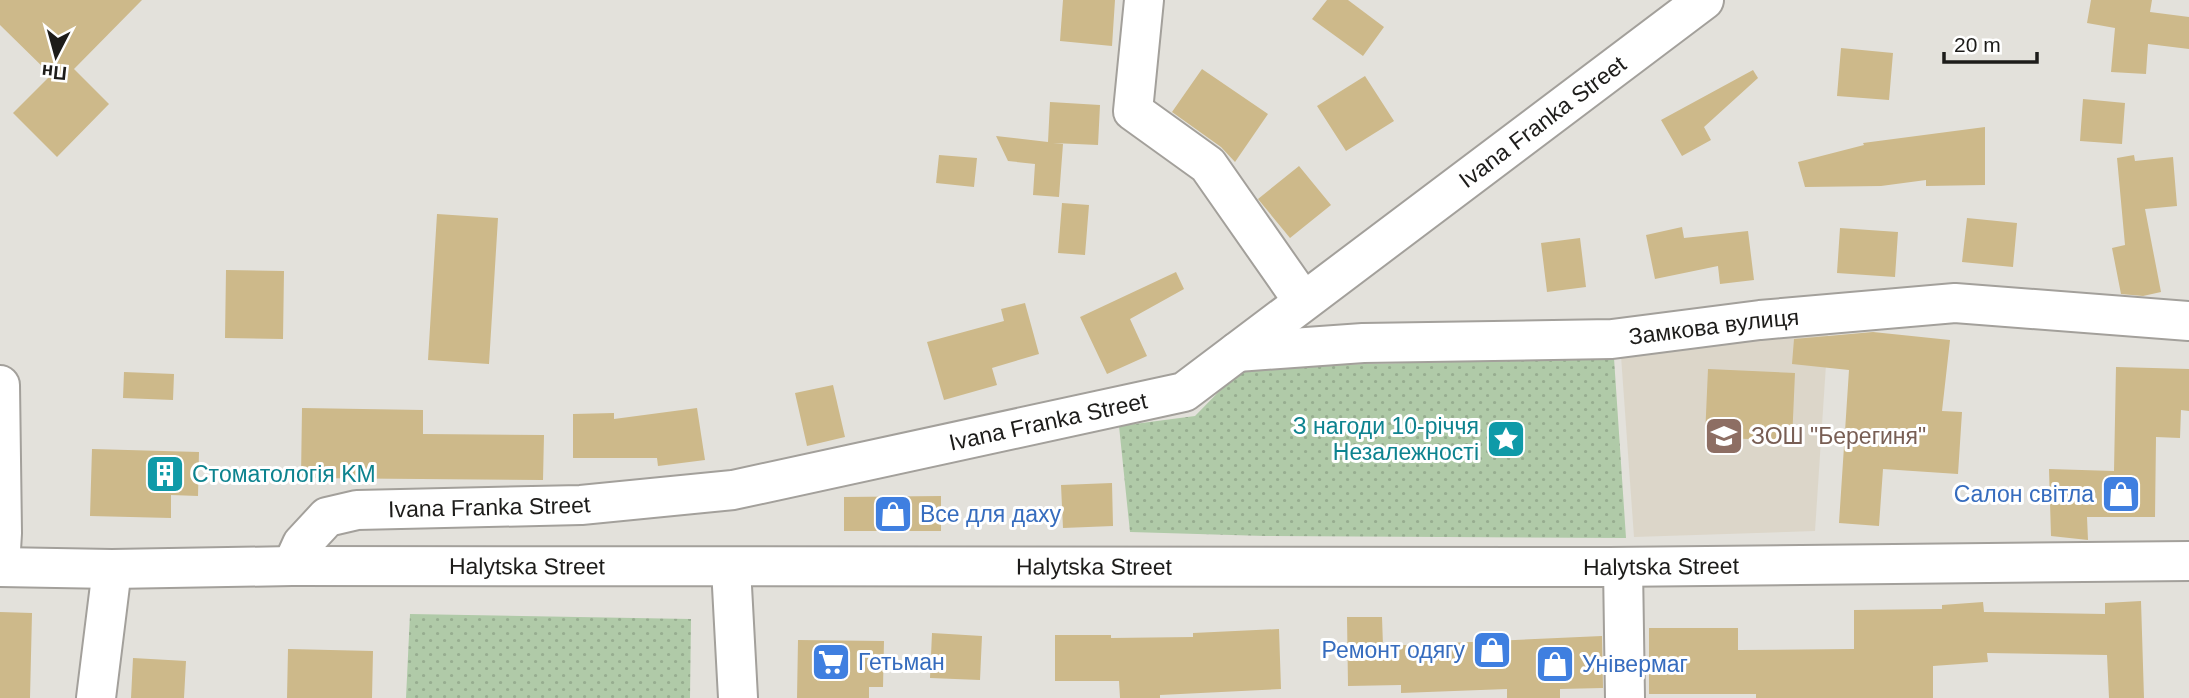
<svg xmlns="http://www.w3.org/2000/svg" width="2189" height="698" viewBox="0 0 2189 698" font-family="Helvetica,sans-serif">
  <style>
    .built { fill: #dcd6c9 }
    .park { fill: url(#park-dots) }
    .building { fill: #cdb98a }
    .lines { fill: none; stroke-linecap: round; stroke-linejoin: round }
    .minor-casing { stroke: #a3a09b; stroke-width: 42 }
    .major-casing { stroke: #a3a09b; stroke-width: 42 }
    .minor { stroke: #fff; stroke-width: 38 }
    .major { stroke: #fff; stroke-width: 38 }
    .labels { text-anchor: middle; stroke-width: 6; stroke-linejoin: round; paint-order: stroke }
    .street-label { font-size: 23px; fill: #1d1c1a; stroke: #fff }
    .culture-label { font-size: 23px; fill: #0d838f; stroke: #fff; text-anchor: end }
    .education-label { font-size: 23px; fill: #785e54; stroke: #fff; text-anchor: start }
    .shop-label { font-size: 23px; fill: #366cbe; stroke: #fff; text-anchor: start }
  </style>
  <defs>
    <pattern id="park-dots" width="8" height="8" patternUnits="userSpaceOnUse" patternTransform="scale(1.75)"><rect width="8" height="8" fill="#b0caa8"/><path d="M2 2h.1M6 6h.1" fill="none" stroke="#97ad90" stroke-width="1.8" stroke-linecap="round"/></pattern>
  </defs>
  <rect width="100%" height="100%" fill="#e3e1db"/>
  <!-- built -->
  <path class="built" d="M1829,319L1815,531L1634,537L1620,342Z"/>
  <!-- park -->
  <path class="park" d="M1614,358L1626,538L1265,536L1130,532L1119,426L1195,416L1243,367Z
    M410,614L691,619L690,698H406Z"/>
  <!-- building -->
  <path class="building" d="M0,0H142L74,69L109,104L57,157L13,113L51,75L0,25Z
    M1063,0H1115L1112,46L1060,41Z
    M1327,0H1348L1384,27L1363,56L1312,19Z
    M2091,0H2152L2150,12L2189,17V49L2148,44L2146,74L2111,72L2115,28L2087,23Z
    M1841,48L1893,53L1889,100L1837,96Z
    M1202,69L1268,114L1235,162L1221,147L1172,112Z
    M1753,70L1758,78L1704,127L1711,140L1682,156L1661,120Z
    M1365,76L1394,121L1346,151L1317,106Z
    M2083,99L2125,103L2122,144L2080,141Z
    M1050,102L1100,105L1098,145L1053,143L1063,144L1059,197L1033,195L1035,164L1008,161L996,136L1048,142Z
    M1985,127V185L1926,186V180L1881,186L1805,187L1798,162L1864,145L1863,143Z
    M939,155L977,158L974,187L936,183Z
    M2134,155L2135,161L2173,157L2177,206L2145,209L2161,292L2143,296L2121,294L2112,248L2125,245L2117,158Z
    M1299,166L1331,205L1290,238L1258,199Z
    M1062,203L1089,205L1085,255L1058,253Z
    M437,214L498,218L489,364L428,360Z
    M1967,218L2017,223L2013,267L1962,262Z
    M1682,227L1684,238L1748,231L1754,280L1720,284L1718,266L1655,279L1646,235Z
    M1840,228L1898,232L1895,277L1837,273Z
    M1580,238L1586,287L1547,292L1541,243Z
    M226,270L284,271L283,339L225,338Z
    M1176,272L1184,289L1130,319L1147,356L1107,374L1080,317Z
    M1025,303L1039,354L992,368L997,385L944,400L927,342L1004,321L1001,309Z
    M1873,332L1950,340L1942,411L1962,412L1958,474L1883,469L1879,526L1839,523L1849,370L1792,364L1794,339Z
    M2116,367L2189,369V411L2181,410L2180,438L2156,437L2155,517H2087L2088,540L2051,536L2049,469L2114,471Z
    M1708,369L1795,373L1792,441L1705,437Z
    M124,372L174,374L173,400L123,398Z
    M833,385L845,437L807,446L795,393Z
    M302,408L423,410V434L544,435L543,480L301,478Z
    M697,408L705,460L658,466L657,458H573V414L614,413V419Z
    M92,449L199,452L198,496L171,495V518L90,516Z
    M1112,483L1113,526L1063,528L1061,485Z
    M941,496V531H844V497Z
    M2141,601L2144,698H2109L2107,655L1987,653L1988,662L1933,666V698H1756V694H1649V628H1738V650L1854,649V610L1942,609V605L1983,602L1984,612L2105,614V603Z
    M0,612L32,613L30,698H0Z
    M1347,617H1382L1383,646L1602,636L1603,688L1560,689V698H1507V689L1401,693V685L1348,686Z
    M1279,629L1281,689L1160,695V698H1120L1119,681H1055V635H1111V638L1193,637V633Z
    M932,633L982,636L980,680L930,678Z
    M798,640L884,641L883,687H869V698H797Z
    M288,649L373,651L372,698H287Z
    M133,658L186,661L184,698H131Z"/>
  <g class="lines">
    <!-- minor casing -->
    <g class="minor-casing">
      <g id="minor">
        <path d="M1144,0L1133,111L1208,165L1303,301"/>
        <path id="s1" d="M1237,352L1363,343L1612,339L1760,320L1955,303L2189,321"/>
        <path d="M0,385L2,533L0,567"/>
        <path id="s2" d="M292,566L302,544L327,517L357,510L581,505L733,490L1184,392L1704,0"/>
        <path d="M1623,567L1625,698"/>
        <path d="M731,568L738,698"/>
        <path d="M96,698L112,569"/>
      </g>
    </g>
    <!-- major casing -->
    <g class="major-casing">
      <g id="major">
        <path id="s3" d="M0,567L112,569L292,566L1609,567L2189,561"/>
      </g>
    </g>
    <!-- minor -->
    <use href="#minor" class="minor"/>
    <!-- major -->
    <use href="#major" class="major"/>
  </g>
  <!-- icons -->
  <defs>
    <g id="school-square" transform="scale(2.0125)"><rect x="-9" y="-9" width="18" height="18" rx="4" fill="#8d6e63" stroke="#fff"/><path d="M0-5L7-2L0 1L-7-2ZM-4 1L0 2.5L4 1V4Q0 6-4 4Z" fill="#fff"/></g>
    <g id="sight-square" transform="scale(2.0125)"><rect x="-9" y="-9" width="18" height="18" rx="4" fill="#0f9aa8" stroke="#fff"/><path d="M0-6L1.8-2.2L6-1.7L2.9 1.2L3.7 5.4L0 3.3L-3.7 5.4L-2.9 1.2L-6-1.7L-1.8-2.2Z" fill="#fff"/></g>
    <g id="building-square" transform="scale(2.0125)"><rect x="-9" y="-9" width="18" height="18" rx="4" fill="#0f9aa8" stroke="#fff"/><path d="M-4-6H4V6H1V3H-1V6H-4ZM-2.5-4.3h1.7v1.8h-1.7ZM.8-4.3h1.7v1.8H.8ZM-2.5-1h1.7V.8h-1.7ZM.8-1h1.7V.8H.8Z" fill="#fff"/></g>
    <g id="shop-square" transform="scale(2.0125)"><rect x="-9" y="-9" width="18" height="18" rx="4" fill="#3f7fe0" stroke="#fff"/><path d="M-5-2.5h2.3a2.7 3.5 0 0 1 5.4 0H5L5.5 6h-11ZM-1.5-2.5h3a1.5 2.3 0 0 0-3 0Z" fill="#fff"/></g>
    <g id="supermarket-square" transform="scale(2.0125)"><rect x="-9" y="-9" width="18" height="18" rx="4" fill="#3f7fe0" stroke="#fff"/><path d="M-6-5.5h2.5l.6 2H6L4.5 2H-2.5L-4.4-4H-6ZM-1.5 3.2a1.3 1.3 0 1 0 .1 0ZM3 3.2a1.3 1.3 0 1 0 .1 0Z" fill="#fff"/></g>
  </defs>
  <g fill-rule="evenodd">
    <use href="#school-square" x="1724" y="436"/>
    <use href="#sight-square" x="1506" y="439"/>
    <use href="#building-square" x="165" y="474"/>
    <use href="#shop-square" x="2121" y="494"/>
    <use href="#shop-square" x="893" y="514"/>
    <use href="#shop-square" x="1492" y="650"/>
    <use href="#supermarket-square" x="831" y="662"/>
    <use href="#shop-square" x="1555" y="664"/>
  </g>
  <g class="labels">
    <!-- street labels -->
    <g class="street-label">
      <text dy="8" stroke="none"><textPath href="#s2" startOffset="1379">Ivana Franka Street</textPath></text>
      <text dy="8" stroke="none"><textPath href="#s1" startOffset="478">Замкова вулиця</textPath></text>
      <text dy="8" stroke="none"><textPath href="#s2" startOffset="791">Ivana Franka Street</textPath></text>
      <text dy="8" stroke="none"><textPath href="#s2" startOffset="224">Ivana Franka Street</textPath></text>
      <text dy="8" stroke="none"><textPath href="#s3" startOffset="1661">Halytska Street</textPath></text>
      <text dy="8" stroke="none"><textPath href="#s3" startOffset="527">Halytska Street</textPath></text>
      <text dy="8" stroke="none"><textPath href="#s3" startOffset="1094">Halytska Street</textPath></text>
    </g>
    <!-- culture labels -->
    <g class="culture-label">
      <text x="1479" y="434">З нагоди 10-річчя<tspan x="1479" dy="26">Незалежності</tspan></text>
      <text x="192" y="482" text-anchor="start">Стоматологія KM</text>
    </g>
    <!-- education labels -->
    <g class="education-label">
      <text x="1751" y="444">ЗОШ "Берегиня"</text>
    </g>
    <!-- shop labels -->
    <g class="shop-label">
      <text x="2094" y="502" text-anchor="end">Салон світла</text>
      <text x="920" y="522">Все для даху</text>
      <text x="1465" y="658" text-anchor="end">Ремонт одягу</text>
      <text x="858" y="670">Гетьман</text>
      <text x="1582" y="672">Універмаг</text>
    </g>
  </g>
  <!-- north arrow -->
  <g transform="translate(56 56) rotate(186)" stroke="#ffffff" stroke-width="5" paint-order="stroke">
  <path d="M0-5L12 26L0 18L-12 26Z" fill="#1d1c1a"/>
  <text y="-10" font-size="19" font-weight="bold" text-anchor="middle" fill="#1d1c1a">Пн</text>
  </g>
  <!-- scale -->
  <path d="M1944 52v10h93v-10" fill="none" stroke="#1d1c1a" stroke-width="3.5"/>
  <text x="1954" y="52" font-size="21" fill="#1d1c1a" stroke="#ffffff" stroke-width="5" paint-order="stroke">20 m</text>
</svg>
